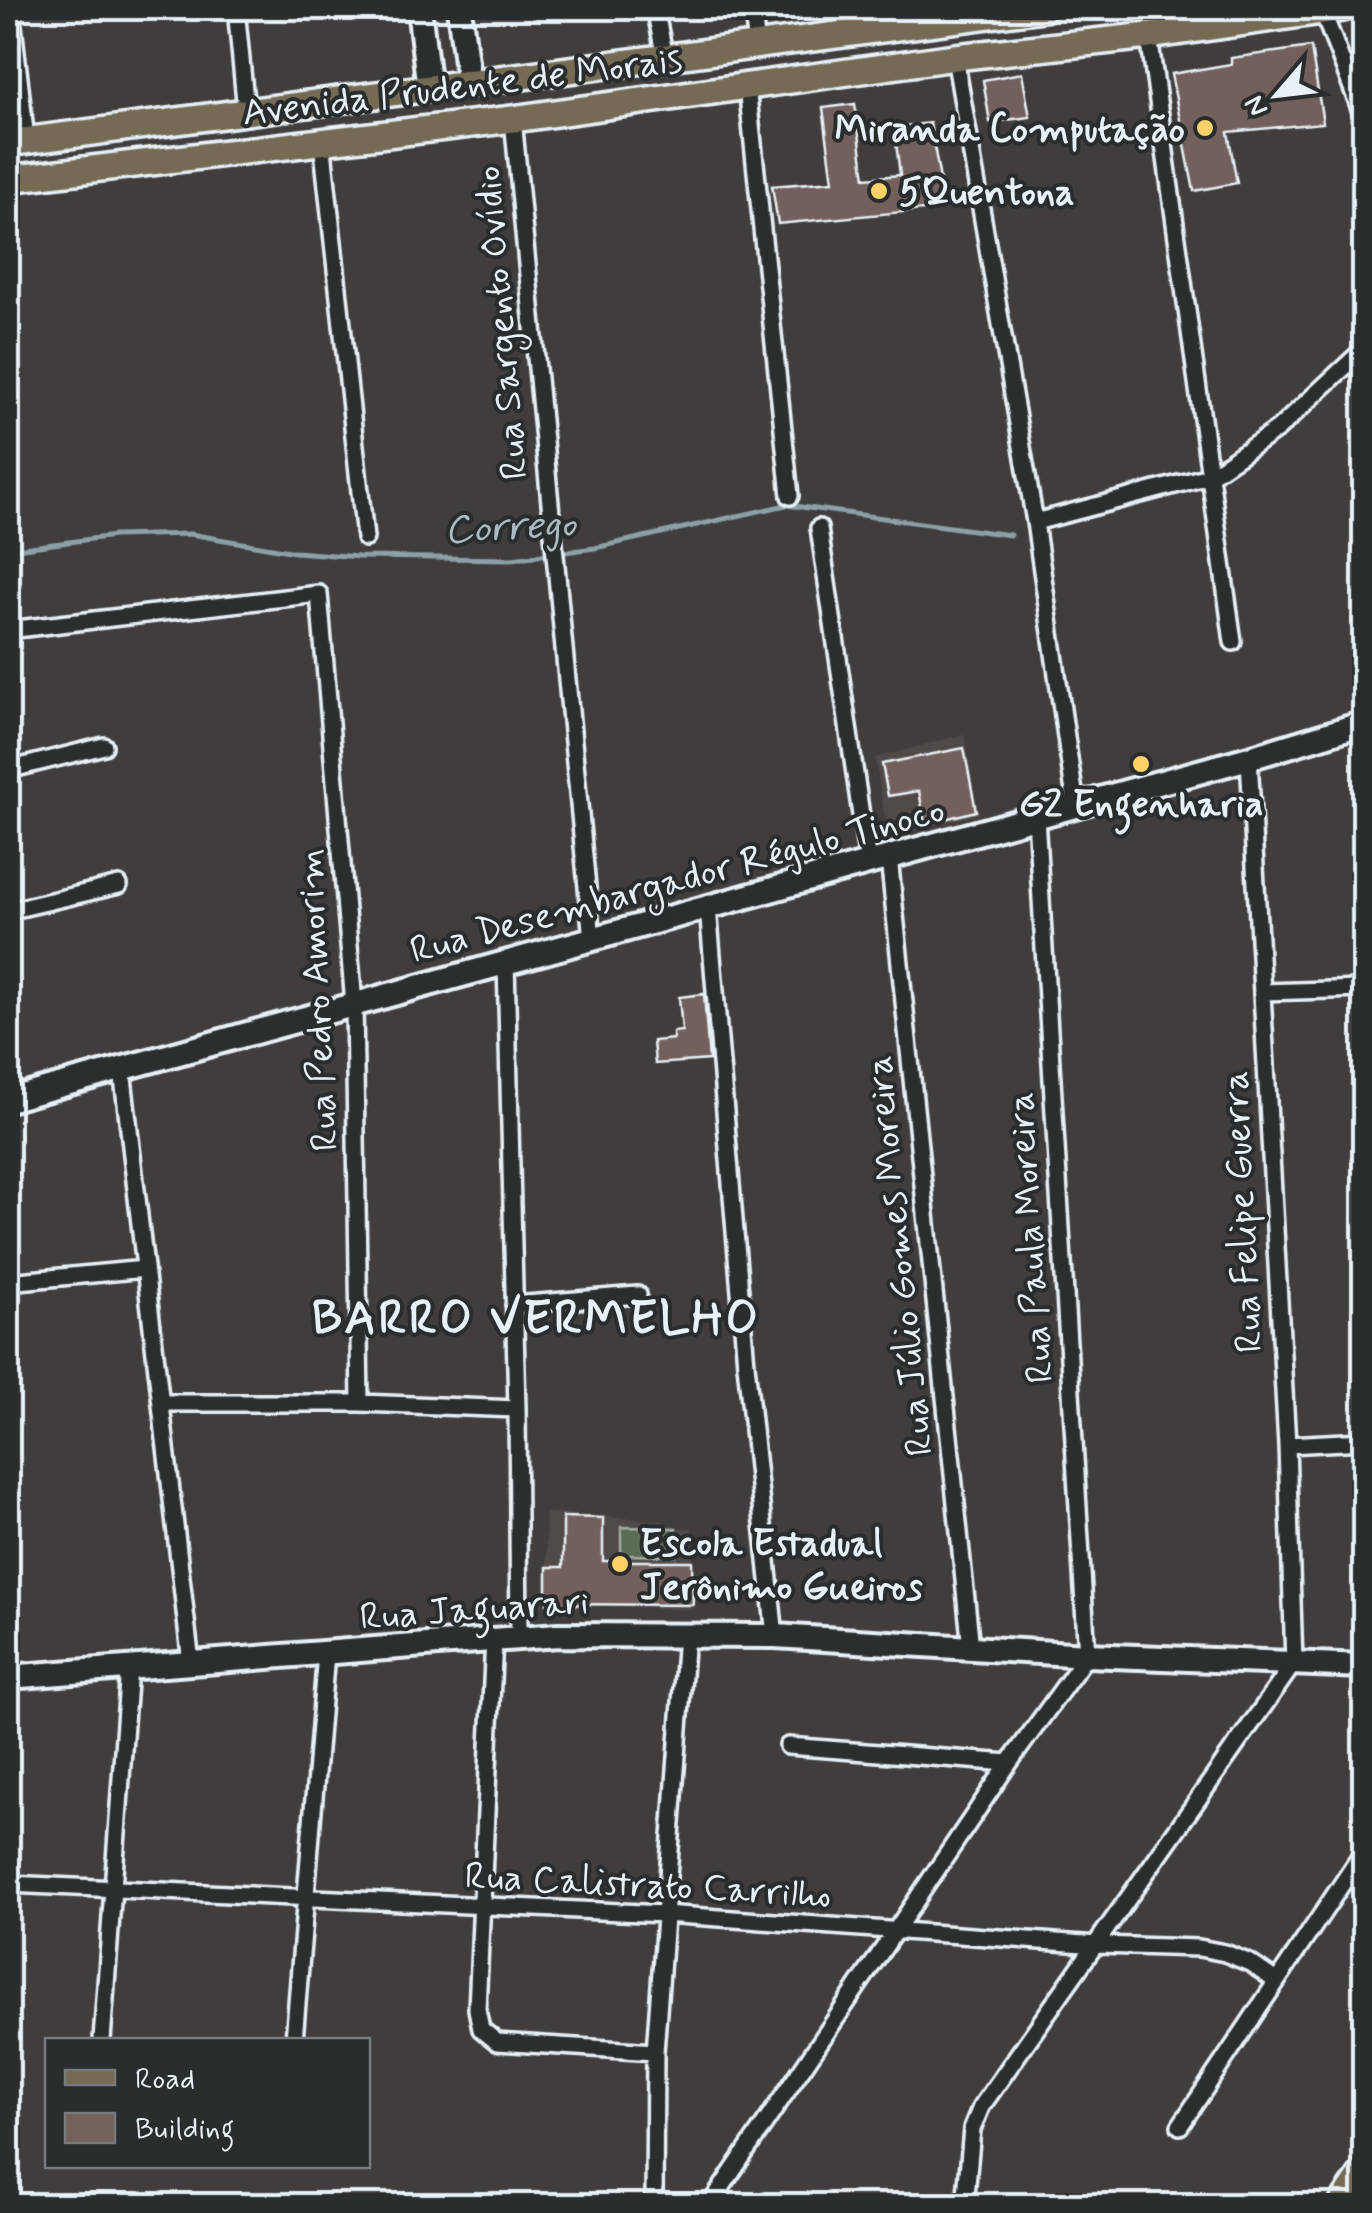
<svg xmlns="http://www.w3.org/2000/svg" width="1372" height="2213" viewBox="0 0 1372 2213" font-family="Mynerve,sans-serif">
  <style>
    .built { fill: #4f4846 }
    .green { fill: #5d6c54; stroke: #a2aea6; stroke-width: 2.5 }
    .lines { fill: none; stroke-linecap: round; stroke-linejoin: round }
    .stream { stroke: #8ca0a8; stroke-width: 5 }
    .building { fill: #73615c; stroke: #e8f1f8; stroke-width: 2.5 }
    .street-casing { stroke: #e8f1f8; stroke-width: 22 }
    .secondary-casing { stroke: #e8f1f8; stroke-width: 30 }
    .primary-casing { stroke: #e8f1f8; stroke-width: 32 }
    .street { stroke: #2a2d2e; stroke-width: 15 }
    .secondary { stroke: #2a2d2e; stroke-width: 22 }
    .primary { stroke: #746b52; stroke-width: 25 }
    .poi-dot { fill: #ffd166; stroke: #2a2d2e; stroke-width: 4 }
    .labels { text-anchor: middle; stroke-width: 8; stroke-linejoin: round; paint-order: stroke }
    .street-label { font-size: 38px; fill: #e8f1f8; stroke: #2a2d2e }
    .poi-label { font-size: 38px; font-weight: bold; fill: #e8f1f8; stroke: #2a2d2e; text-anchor: start }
    .water-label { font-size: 40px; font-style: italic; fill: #aabbc2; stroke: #2a2d2e }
    .district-label { font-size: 48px; font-weight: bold; letter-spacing: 2.5px; fill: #e8f1f8; stroke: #2a2d2e }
  </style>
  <rect width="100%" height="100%" fill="#403d3c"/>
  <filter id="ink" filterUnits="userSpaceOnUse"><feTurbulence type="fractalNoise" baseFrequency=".01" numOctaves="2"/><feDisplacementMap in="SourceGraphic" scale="20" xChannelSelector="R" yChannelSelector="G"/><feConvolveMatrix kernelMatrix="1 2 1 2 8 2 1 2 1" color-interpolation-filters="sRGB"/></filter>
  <g filter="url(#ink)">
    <!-- built -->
    <path class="built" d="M964,734L979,814L888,838L875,758Z
      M545,1512L664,1521V1527L692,1528L693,1610L606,1606L548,1610Z"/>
    <!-- green -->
    <path class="green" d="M621,1527L676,1528V1556L621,1555Z"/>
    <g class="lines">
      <!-- stream -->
      <path class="stream" d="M8,550L114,536L190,534L295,552L359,557L512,559L595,548L786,505L1010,535"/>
    </g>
    <!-- building -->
    <path class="building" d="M1311,47L1323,123L1228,132L1237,183L1194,191L1171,74L1231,64V58Z
      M1022,73L1030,117L990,122L983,80Z
      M855,104L865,178L900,175L894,127L930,123L945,208L778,224L772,186L833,181L823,108Z
      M964,748L976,811L925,824L919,791L888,796L882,764Z
      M704,994L709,1060L655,1064L653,1041L673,1039V1032L682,1031L679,997Z
      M563,1517L603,1518V1561H692L693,1605L547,1604V1567H563Z"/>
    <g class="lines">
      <!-- street casing -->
      <g class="street-casing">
        <path id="street" d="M11,8L26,140
          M236,8L246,111
          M655,8L665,57
          M752,8L757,44
          M1322,10L1364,119
          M1149,36L1233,642
          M955,57L1035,522L1076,806
          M747,86L790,496
          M513,119L592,939
          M322,140L365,538
          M1035,522L1209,476L1278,429L1364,349
          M819,528L868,863
          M8,630L319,594L354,1004L360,1403
          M8,770L104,746
          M889,857L971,1648
          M708,907L746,1364L775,1636
          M8,911L119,885
          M506,963L517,1409L519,1636
          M1262,992L1364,989
          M122,1069L191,1663
          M8,1282L145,1269
          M514,1305L638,1295
          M161,1403H360L517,1409
          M1287,1445L1364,1441
          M494,1638L477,2009L481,2029L497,2042L655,2052
          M788,1746L1009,1763
          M8,1884L664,1914L1098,1945L1199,1948L1225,1953L1250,1963L1276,1981
          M102,2040L129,1668
          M294,2040L326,1653
          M1180,2126L1364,1851
          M654,2206L655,2052L686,1635
          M709,2206L1009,1763L1087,1655L1036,817
          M965,2206L972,2129L981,2107L1294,1663L1287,1445L1249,758"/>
      </g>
      <!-- secondary casing -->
      <g class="secondary-casing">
        <path id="secondary" d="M419,8L429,89
          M459,8L469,85
          M8,1100L1249,758L1364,723
          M8,1677L558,1635L775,1636L1087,1655L1364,1666"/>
      </g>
      <!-- primary casing -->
      <g class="primary-casing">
        <path id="primary" d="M8,143L1044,8
          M8,179L513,119L955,57L1149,36L1343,8
          M1341,2206L1364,2172"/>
      </g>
      <!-- street -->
      <use href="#street" class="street"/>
      <!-- secondary -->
      <use href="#secondary" class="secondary"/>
      <!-- primary -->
      <use href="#primary" class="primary"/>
    </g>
  </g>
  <!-- markers -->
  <g class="poi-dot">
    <circle cx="1205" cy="128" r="10"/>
    <circle cx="879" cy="191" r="10"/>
    <circle cx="1141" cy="764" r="10"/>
    <circle cx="620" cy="1564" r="10"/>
  </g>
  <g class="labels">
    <!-- street labels -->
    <g class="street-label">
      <text transform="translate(462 85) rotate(-7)" y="13">Avenida Prudente de Morais</text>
      <text transform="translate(500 323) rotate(-95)" y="13">Rua Sargento Ovídio</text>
      <text transform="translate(677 879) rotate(-15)" y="13">Rua Desembargador Régulo Tinoco</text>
      <text transform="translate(316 1000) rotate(-93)" y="13">Rua Pedro Amorim</text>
      <text transform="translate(1241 1212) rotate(-93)" y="13">Rua Felipe Guerra</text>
      <text transform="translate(1029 1238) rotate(-94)" y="13">Rua Paula Moreira</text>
      <text transform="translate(898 1256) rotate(-96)" y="13">Rua Júlio Gomes Moreira</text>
      <text transform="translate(474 1608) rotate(-4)" y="13">Rua Jaguarari</text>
      <text transform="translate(648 1884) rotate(3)" y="13">Rua Calistrato Carrilho</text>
    </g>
    <!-- poi labels -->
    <g class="poi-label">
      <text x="1185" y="141" text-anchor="end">Miranda Computação</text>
      <text x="899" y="204">5Quentona</text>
      <text x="1141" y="816" text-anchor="middle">G2 Engenharia</text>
      <text x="640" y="1555">Escola Estadual<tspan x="640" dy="44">Jerônimo Gueiros</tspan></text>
    </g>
    <!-- water labels -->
    <g class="water-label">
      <text transform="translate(510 525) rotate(-3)" y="14">Corrego</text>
    </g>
    <!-- district labels -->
    <g class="district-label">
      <text x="536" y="1333">BARRO VERMELHO</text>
    </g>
  </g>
  <!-- margin -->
  <rect width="1372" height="2213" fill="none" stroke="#2a2d2e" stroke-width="40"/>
  <rect x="20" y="20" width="1332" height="2173" fill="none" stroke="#e8f1f8" stroke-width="4" filter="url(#ink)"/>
  <!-- legend -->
  <rect x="45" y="2038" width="325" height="130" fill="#2a2d2e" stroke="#767b7f" stroke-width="2.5"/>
  <rect x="65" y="2070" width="50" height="15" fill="#746b52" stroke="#767b7f" stroke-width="2.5"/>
  <text x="135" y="2088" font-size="30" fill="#e8f1f8">Road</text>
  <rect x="65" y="2113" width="50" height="30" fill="#73615c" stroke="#767b7f" stroke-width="2.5"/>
  <text x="135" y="2138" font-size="30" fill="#e8f1f8">Building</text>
  <!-- north arrow -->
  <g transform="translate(1277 95) rotate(242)" stroke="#2a2d2e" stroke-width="8" paint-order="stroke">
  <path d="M0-8L18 38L0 25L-18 38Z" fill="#e8f1f8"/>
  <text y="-15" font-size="28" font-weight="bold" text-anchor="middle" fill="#e8f1f8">N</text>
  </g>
</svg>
